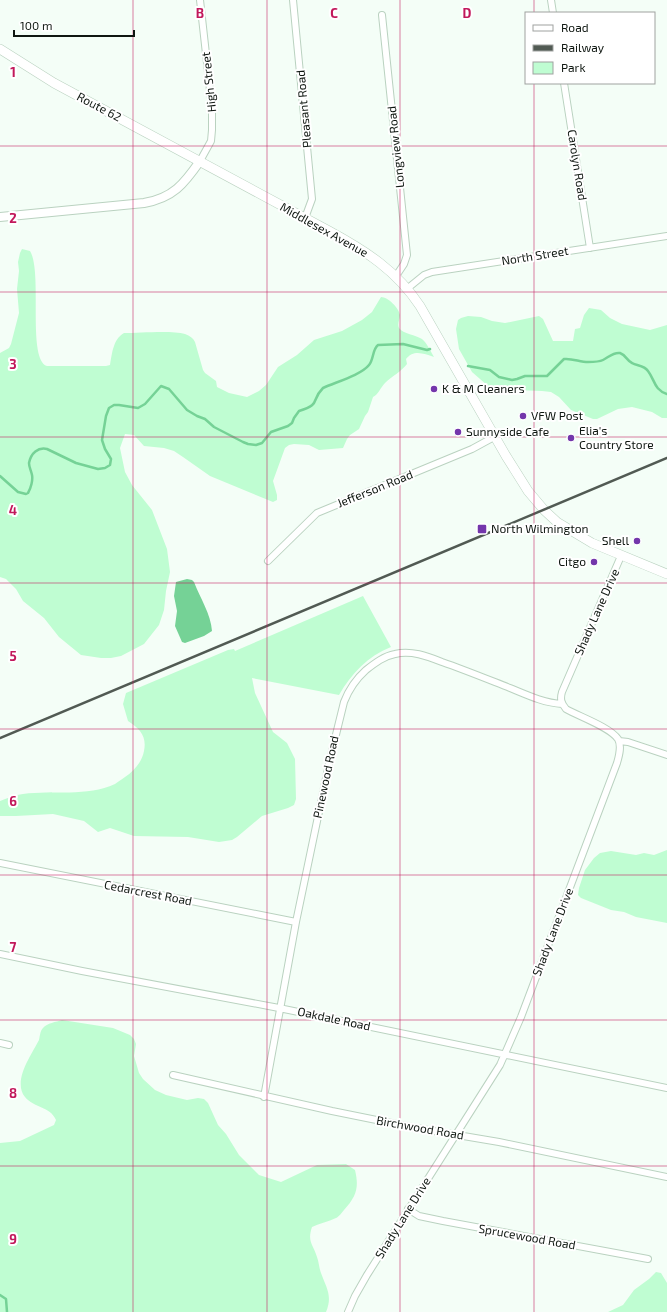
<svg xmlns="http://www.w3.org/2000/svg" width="667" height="1312" viewBox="0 0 667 1312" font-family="'Exo 2',sans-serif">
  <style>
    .green { fill: #bffdd2 }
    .water { fill: #75d296 }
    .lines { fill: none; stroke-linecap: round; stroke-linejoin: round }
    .stream { stroke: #75d296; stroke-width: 2.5 }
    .minor-casing { stroke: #bad2c0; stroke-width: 8 }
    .tertiary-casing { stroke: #bad2c0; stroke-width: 10 }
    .secondary-casing { stroke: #bad2c0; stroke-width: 10 }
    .minor { stroke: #fff; stroke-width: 6 }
    .tertiary { stroke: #fff; stroke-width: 8 }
    .secondary { stroke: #fff; stroke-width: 9 }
    .rail { stroke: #515a53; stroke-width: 2.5 }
    .grid { fill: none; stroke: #c2185b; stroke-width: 1; stroke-opacity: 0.55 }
    .poi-dot { fill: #7336ab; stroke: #fff; stroke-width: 1.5 }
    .labels { text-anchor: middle; stroke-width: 4; stroke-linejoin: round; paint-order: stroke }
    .street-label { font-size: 12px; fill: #0f1711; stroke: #fff }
    .poi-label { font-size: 12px; fill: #0f1711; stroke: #fff; text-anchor: start }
    .grid-label { font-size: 13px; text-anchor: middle; font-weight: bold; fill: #c2185b; stroke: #fff; stroke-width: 4; stroke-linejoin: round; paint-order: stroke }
  </style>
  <rect width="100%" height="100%" fill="#f4fef7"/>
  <!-- green -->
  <path class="green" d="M22,249L30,251C43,272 27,359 47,366H106L110,365C112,354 113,339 124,333C139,333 172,330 185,334C190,336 193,338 195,342L203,370L205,373L216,381L217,387L229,393L247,397L259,391L266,385L278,367L297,355L314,340L342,331L362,320L372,312L381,297C388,297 399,308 400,315C400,319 397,324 399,328C403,334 416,335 422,339C427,343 431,352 434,357C424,354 414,349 406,359L407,364C401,372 392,376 385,383C380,388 379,394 373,397L368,412L365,416L359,429L350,435L347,439L343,448L319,450L309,445L294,444L289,445L285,448L273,481L277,495V500L273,502L210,476L183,457L174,451L164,448L144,446L134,435L125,434L120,448L125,472L132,485L152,510L167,549L170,572L166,591L164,610L159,625L144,644L121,656L111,658H101L81,655L59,637L44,618L23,601L16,589L6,579L0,577V353L9,348L11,344L19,313L17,289L19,271L18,262L20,253Z
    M589,308L601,310L610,318L622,324L650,330L667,325V418H662L652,412L632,407L618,409L597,419H593L571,410L559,397L551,392L542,391L514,390L509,393L504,392L488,386L472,372L459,349L456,329L458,320L461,318L468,316L481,317L492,321L505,323L539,316L543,319L553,341H573L575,329L580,328L584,315Z
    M363,596L391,647C368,656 351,674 339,695L252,678L255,693L273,732L287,743L295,759L296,799L294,805L288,808L262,816L237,837L232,840L219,842L188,837L134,836L110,828L98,832L84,821L53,814L16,816H0V801C8,798 15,795 23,794C53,790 87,797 115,784C118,782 122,779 125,777C134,771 142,762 144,751C147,736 140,729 128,721L123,704L126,693L228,650L234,649L235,651Z
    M667,850V923L636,917L624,912L611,910L581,898L578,895L579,888L585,870L594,858L600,853L611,851L636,855L644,853L654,855Z
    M62,1020L113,1028L130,1035L134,1039L136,1044L134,1056L139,1073L143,1079L155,1090L166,1095L187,1100L198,1098L204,1099L208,1103L218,1125L226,1134L239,1155L259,1175L281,1182L317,1165L346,1164L355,1170C359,1187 357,1196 344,1210C342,1212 339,1217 336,1218C328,1222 320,1223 312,1227C307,1242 313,1244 317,1257C319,1262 319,1268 321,1273C326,1287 333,1296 326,1312H0V1143L20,1141L54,1125L56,1120C50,1106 34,1108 25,1097C12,1081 32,1054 39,1040C40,1036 40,1031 43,1028C47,1023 56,1022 62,1020Z
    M656,1272L661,1273L667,1283V1312H608L623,1305L634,1290L649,1279Z"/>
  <!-- water -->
  <path class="water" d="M187,579L192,580L194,582C200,598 211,614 212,631L204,636L185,643L182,642L175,626L177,611L174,596L176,582Z"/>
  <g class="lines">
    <!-- stream -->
    <path class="stream" d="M468,366L490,370L499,377L512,380L517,379L525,376H547L564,359C572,358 580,362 588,362C593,362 599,362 603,360C609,357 613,352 620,353C626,355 627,361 632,363C637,366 644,365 648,371C655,380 654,390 667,394
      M0,476L18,492L26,494L28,493C31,488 33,480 32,475C31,470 29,467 29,463C31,453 38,447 47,449L76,463L98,469L105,468L110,465L111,459L105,449L102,440L106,416L109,408L114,405H119L138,408L145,404L161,386L169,389L187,410L197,416L205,419L214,427L243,442L248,444L256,445L262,443L271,432L288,426L292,423L294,418L299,411C322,404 310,401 323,388C336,382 361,375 369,365C374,359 372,350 378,345L403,344L427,350L430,349
      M0,1295L6,1299L7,1312"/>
    <!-- minor casing -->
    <g class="minor-casing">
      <path id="minor" d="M200,0L212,108V130L211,141L200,161
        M293,0L312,199L305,218
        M551,0L553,13
        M382,15L407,255L404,264L396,276
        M564,83L590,248
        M408,288L424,275L432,272L667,236
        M268,561L317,513L472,449L494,437
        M619,741L628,742L667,755
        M0,863L296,922
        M0,954L82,971L279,1008L667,1088
        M0,1043L9,1045
        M173,1075L332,1111L416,1128L499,1142L667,1177
        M264,1097L296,922L330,759L344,702C349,689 356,679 366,670C375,663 384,656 395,654C411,650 427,656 442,662C465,670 487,679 510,688C527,695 544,703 562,704
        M408,1209L419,1216L443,1221L648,1259
        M348,1312L355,1296L367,1275L500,1065L521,1017L617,763C619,756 622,746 618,739C610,727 578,716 566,709C561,703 560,699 562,692L621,556"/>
    </g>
    <!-- tertiary casing -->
    <g class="tertiary-casing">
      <path id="tertiary" d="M0,217L144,203C173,198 184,184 200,161"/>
    </g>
    <!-- secondary casing -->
    <g class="secondary-casing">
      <path id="secondary" d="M0,49L54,83L329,231C366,251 397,271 420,306L506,456L528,491L544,510L557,522L592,543L667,574"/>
    </g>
    <!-- minor -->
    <use href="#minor" class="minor"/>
    <!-- tertiary -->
    <use href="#tertiary" class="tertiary"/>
    <!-- secondary -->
    <use href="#secondary" class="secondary"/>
    <!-- rail -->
    <path class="rail" d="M0,738L667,458"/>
  </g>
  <!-- grid -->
  <path class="grid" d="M133,0V1312M267,0V1312M400,0V1312M534,0V13M534,83V1312M0,146H667M0,292H667M0,437H667M0,583H667M0,729H667M0,875H667M0,1020H667M0,1166H667"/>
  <!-- markers -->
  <g class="poi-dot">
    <circle cx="434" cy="389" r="4"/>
    <circle cx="523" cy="416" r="4"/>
    <circle cx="458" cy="432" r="4"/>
    <circle cx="571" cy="438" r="4"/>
    <rect x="477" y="524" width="10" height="10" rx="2"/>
    <circle cx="637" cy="541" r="4"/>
    <circle cx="594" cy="562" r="4"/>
  </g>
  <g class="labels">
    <!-- street labels -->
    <g class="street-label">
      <text transform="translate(209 82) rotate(-96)" y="4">High Street</text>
      <text transform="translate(99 107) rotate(28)" y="4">Route 62</text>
      <text transform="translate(304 109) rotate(-95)" y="4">Pleasant Road</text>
      <text transform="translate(396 147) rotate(-96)" y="4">Longview Road</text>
      <text transform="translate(577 165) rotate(81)" y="4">Carolyn Road</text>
      <text transform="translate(324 230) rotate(29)" y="4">Middlesex Avenue</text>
      <text transform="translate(535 256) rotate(-9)" y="4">North Street</text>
      <text transform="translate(375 489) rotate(-22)" y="4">Jefferson Road</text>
      <text transform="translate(597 612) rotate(-66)" y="4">Shady Lane Drive</text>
      <text transform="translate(326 777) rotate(-78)" y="4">Pinewood Road</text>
      <text transform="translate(148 893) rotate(11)" y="4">Cedarcrest Road</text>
      <text transform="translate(553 932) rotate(-69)" y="4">Shady Lane Drive</text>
      <text transform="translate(334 1019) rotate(12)" y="4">Oakdale Road</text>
      <text transform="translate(420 1128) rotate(10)" y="4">Birchwood Road</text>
      <text transform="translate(403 1218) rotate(-58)" y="4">Shady Lane Drive</text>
      <text transform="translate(527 1237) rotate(10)" y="4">Sprucewood Road</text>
    </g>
    <!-- poi labels -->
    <g class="poi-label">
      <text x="442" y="393">K &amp; M Cleaners</text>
      <text x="531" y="420">VFW Post</text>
      <text x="579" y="435">Elia's<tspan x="579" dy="14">Country Store</tspan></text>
      <text x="466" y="436">Sunnyside Cafe</text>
      <text x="491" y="533">North Wilmington</text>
      <text x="629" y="545" text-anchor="end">Shell</text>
      <text x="586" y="566" text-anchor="end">Citgo</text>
    </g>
  </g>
  <g class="grid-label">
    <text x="200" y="18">B</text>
    <text x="334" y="18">C</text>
    <text x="467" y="18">D</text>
    <text x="13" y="77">1</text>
    <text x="13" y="223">2</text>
    <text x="13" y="369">3</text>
    <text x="13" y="515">4</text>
    <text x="13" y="661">5</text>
    <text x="13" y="806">6</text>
    <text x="13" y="952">7</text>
    <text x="13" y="1098">8</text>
    <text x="13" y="1244">9</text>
  </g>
  <!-- legend -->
  <rect x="525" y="12" width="130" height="72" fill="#ffffff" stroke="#9fa2a0"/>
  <rect x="533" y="25" width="20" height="6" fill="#ffffff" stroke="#9fa2a0"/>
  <text x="561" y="32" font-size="12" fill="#0f1711">Road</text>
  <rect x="533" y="45" width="20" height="6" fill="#515a53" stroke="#9fa2a0"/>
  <text x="561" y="52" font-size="12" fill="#0f1711">Railway</text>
  <rect x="533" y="62" width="20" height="12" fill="#bffdd2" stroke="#9fa2a0"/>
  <text x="561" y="72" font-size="12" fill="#0f1711">Park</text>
  <!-- scale -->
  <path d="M14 30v6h120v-6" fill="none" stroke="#0f1711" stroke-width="2"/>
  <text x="20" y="30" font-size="12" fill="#0f1711" stroke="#ffffff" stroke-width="3" paint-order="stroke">100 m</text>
</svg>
